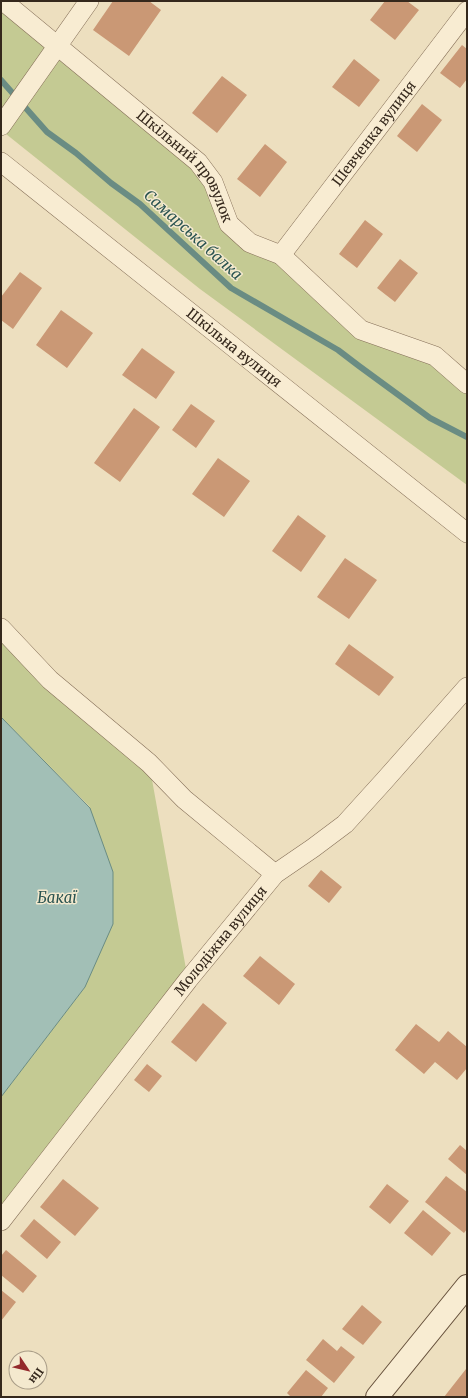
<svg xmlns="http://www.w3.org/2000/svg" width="468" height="1398" viewBox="0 0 468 1398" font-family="Merriweather,serif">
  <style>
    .green { fill: #c4ca93 }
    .water { fill: #a2bfb6; stroke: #6a8c83 }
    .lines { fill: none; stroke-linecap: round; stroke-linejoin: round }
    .stream { stroke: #6a8c83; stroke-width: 6 }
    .building { fill: #ca9875 }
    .street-casing { stroke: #856f58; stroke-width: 20 }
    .secondary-casing { stroke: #66503b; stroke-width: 24 }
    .street { stroke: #f8ecd2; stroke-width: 19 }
    .secondary { stroke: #f8ecd2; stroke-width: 22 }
    .labels { text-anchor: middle; stroke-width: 3; stroke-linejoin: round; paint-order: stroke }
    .street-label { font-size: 14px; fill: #35281c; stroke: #f4e9ce }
    .water-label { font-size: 15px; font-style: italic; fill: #2b5451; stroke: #f4e9ce }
  </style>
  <rect width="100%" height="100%" fill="#eddfbf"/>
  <!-- green -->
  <path class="green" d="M8,5L198,162L229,224L281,255L361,330L435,356L467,384V485L200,289L1,130V14Z
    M1,628L149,763L188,980L1,1221V1097L85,987L90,807L1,717Z"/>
  <!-- water -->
  <path class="water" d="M1,717L90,808L113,872V924L85,987L1,1097Z"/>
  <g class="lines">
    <!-- stream -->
    <path class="stream" d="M1,80L47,132L76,153L111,183L140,204L231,288L338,350L359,366L430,418L467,437"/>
  </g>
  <!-- building -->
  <path class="building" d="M113,1H149L161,10L129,56L93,30Z
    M385,1H407L419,10L395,40L370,20Z
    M462,45L467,49V79L460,88L440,73Z
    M354,59L380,80L359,107L332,87Z
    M222,76L247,95L217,133L192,113Z
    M422,104L442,120L417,152L397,136Z
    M265,144L287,162L260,197L237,179Z
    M365,220L383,234L357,268L339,254Z
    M400,259L418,273L395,302L377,288Z
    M20,272L42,288L13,329L1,320V297Z
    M61,310L93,333L67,368L36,345Z
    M142,348L175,372L156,399L122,375Z
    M191,404L215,421L196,448L172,430Z
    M134,408L160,427L120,482L94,463Z
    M218,458L250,481L224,517L192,494Z
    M298,515L326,536L301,572L272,551Z
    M345,558L377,580L349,619L317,597Z
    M349,644L394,677L379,696L335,664Z
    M321,870L342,887L329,903L308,886Z
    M260,956L295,984L279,1005L243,976Z
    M203,1003L227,1023L196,1062L171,1042Z
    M416,1024L439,1042L448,1031L467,1047V1068L457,1080L435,1062L424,1074L395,1050Z
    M147,1064L162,1076L149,1092L134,1080Z
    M460,1145L467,1151V1175L448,1159Z
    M446,1176L467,1192V1229L464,1233L425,1202Z
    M63,1179L99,1208L75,1236L40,1207Z
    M387,1184L409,1201L390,1224L369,1207Z
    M423,1210L451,1233L432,1256L404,1233Z
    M34,1219L61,1242L47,1259L20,1236Z
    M6,1250L37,1276L23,1293L1,1275V1256Z
    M1,1290L16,1302L1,1321Z
    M362,1305L382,1322L363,1345L342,1329Z
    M323,1339L337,1351L341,1346L355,1357L334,1383L306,1360Z
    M466,1369L467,1370V1397H444Z
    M306,1370L328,1388L321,1397H291L287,1393Z"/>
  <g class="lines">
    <!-- street casing -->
    <g class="street-casing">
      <g id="street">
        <path id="s1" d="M3,1L198,162L213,182L229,224L250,243L281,255L361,330L435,356L467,384"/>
        <path d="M1,126L89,1"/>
        <path id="s2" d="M1,162L467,533"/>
        <path id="s3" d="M281,255L467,11"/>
        <path d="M1,628L50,680L149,763L184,799L275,874"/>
        <path id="s4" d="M1,1221L188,980L275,874L313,848L345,824L384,781L467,687"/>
      </g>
    </g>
    <!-- secondary casing -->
    <g class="secondary-casing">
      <path id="secondary" d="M377,1397L467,1286"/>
    </g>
    <!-- street -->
    <use href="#street" class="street"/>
    <!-- secondary -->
    <use href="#secondary" class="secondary"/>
  </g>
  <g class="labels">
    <!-- street labels -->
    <g class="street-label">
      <text dy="5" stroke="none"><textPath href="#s3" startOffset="153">Шевченка вулиця</textPath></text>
      <text dy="5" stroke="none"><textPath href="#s1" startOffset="248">Шкільний провулок</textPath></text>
      <text dy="5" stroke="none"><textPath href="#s2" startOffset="298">Шкільна вулиця</textPath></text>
      <text dy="5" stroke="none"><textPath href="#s4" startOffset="356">Молодіжна вулиця</textPath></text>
    </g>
    <!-- water labels -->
    <g class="water-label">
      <text transform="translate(193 235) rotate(42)" y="5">Самарська балка</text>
      <text x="57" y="903">Бакаї</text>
    </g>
  </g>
  <!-- border -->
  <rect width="468" height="1398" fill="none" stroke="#35281c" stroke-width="4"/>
  <!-- north arrow -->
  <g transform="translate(28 1370) rotate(125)"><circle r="19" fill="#f4e9ce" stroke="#a89c87"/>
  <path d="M0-3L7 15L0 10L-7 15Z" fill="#93292b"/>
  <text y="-6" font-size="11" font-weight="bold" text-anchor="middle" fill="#35281c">Пн</text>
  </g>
</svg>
